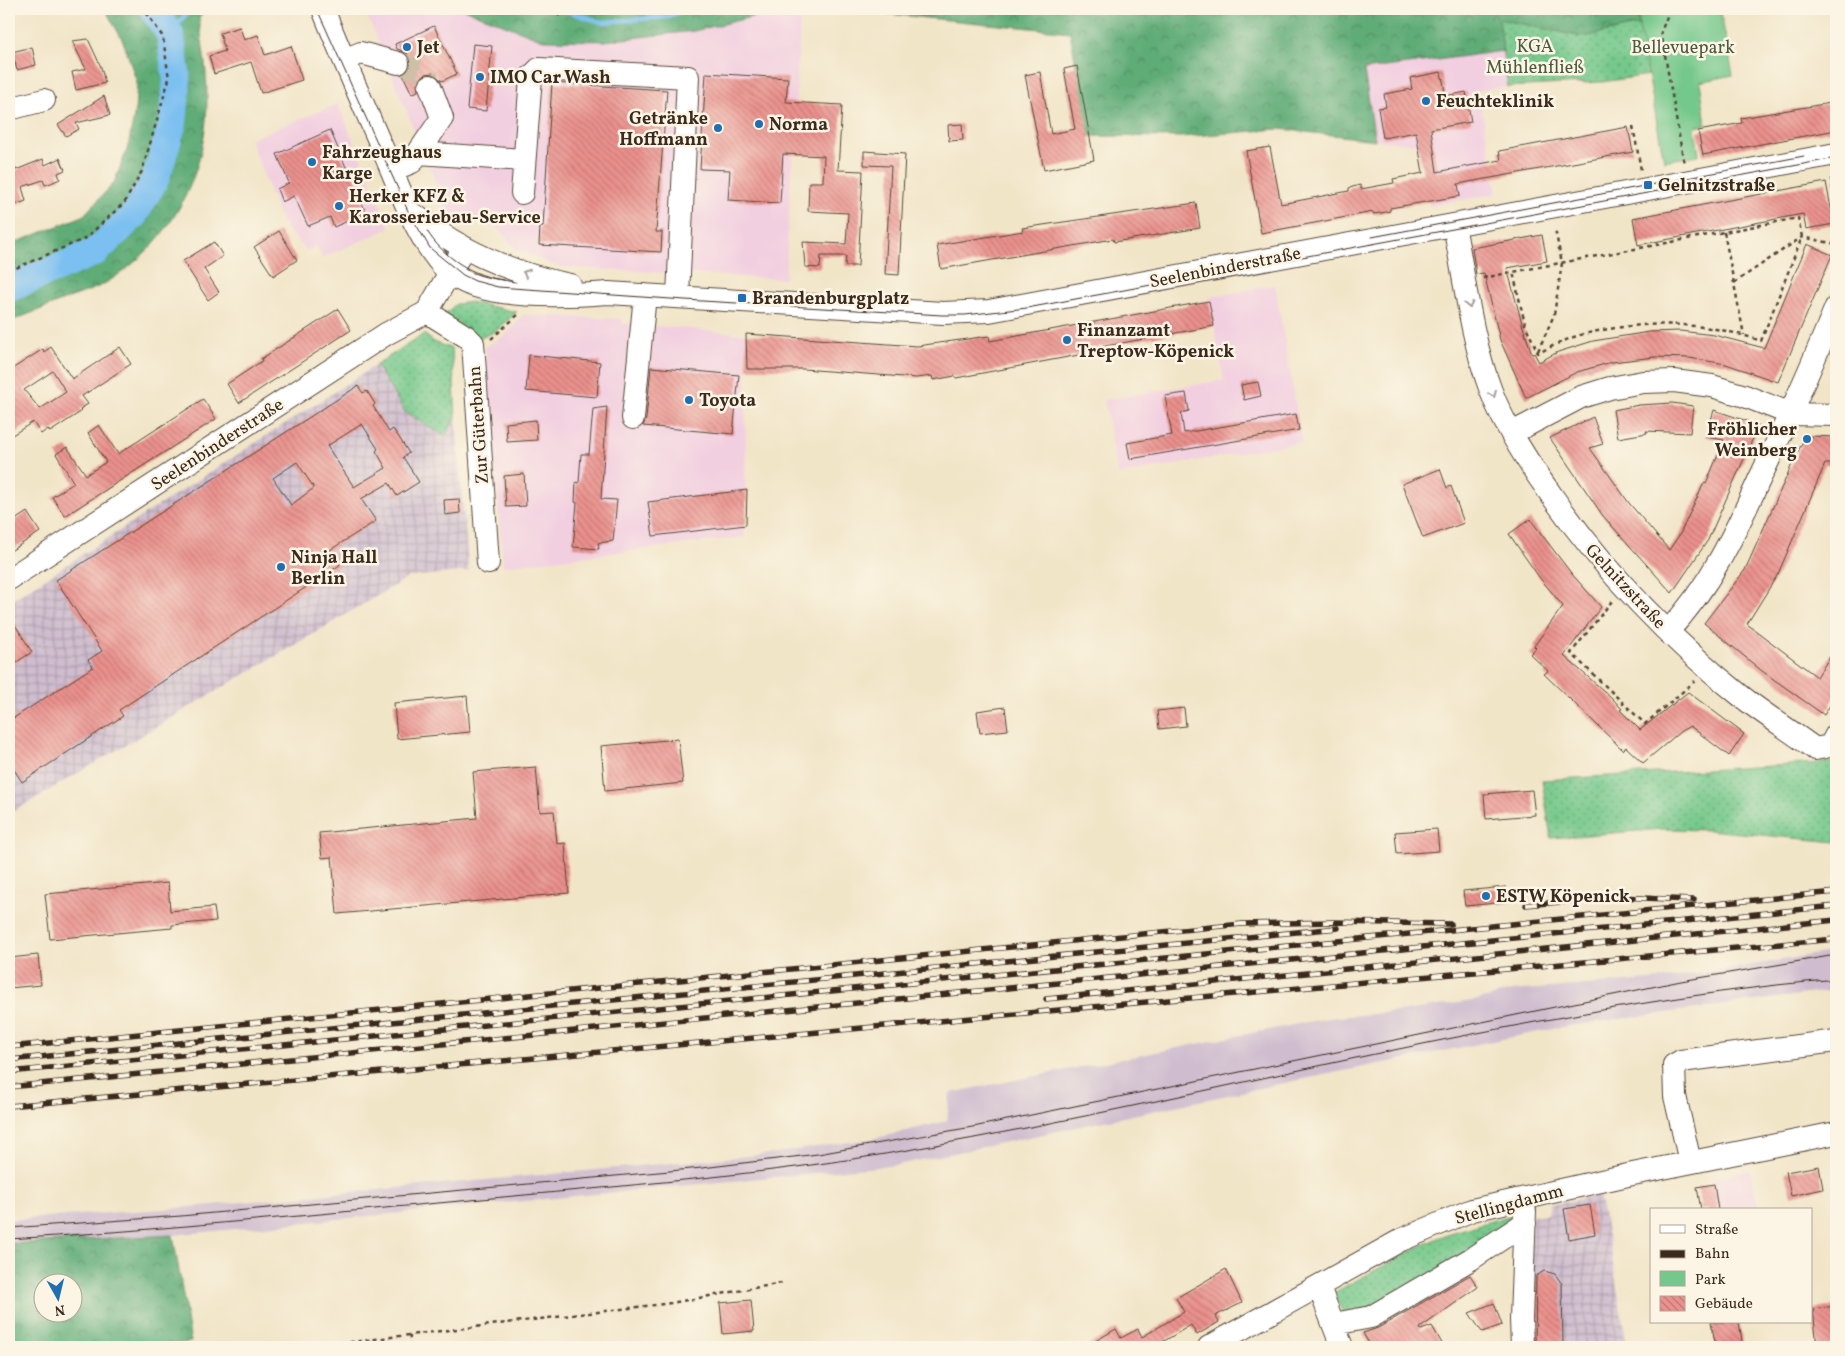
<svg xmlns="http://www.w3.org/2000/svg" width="1845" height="1356" viewBox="0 0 1845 1356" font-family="Vollkorn,serif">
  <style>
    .built { fill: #f2cfe0 }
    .industrial { fill: url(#industrial-grid) }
    .railway { fill: #cfbdcf }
    .grass { fill: url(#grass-dots); stroke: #587954 }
    .forest { fill: url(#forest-crowns); stroke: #4d6b4a; fill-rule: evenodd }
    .park { fill: #74c88b; stroke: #587954 }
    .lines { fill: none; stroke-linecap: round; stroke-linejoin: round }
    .stream { stroke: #7bbff1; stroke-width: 4.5 }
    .river { stroke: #7bbff1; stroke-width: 28 }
    .building { fill: url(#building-back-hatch); fill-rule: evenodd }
    .minor-tunnel { stroke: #cdc0a6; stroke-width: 22; stroke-dasharray: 22 11; stroke-linecap: butt }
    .minor-casing { stroke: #564638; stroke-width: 24 }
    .path { stroke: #564638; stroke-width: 2.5; stroke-dasharray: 4 4; stroke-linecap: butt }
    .minor { stroke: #fff; stroke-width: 22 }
    .tram { stroke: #3b2a1e; stroke-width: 1 }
    .rail-casing { stroke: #3b2a1e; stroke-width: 5.5 }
    .rail { stroke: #fcf5e5; stroke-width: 4; stroke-dasharray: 11; stroke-linecap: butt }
    .oneway { stroke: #a79f9a }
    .poi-dot { fill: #1f6fb2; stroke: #fcf5e5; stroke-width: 2 }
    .labels { text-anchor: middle; stroke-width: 5; stroke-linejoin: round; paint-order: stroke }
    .park-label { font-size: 18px; fill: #4c593f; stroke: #fcf5e5 }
    .poi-label { font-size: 18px; font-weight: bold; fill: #3b2a1e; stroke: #fcf5e5; text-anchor: start }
    .street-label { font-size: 18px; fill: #3b2a1e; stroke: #fcf5e5 }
  </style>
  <defs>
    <pattern id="industrial-grid" width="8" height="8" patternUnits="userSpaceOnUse" patternTransform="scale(1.25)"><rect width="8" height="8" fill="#cfbdcf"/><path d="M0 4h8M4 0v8" fill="none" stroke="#a99aa7"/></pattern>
    <pattern id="grass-dots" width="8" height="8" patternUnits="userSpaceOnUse" patternTransform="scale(1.25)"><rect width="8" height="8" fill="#74c88b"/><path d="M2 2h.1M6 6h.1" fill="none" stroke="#60a371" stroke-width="1.8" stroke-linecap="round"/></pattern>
    <pattern id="forest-crowns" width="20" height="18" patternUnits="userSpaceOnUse" patternTransform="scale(1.25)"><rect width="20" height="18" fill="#5fac77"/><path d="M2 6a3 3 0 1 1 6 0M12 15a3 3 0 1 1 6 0" fill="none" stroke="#508c61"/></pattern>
    <pattern id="building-back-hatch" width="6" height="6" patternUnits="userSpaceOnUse" patternTransform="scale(1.25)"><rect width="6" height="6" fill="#eb918d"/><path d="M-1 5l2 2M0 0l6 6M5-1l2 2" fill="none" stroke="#c07773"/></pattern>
  </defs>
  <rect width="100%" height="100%" fill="#fcf5e5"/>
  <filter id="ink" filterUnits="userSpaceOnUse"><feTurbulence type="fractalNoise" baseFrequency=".02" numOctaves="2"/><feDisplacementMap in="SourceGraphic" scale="10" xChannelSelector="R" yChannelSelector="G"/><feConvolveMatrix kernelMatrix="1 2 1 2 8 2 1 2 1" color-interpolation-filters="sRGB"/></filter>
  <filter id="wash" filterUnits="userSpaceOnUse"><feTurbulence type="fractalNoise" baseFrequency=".0096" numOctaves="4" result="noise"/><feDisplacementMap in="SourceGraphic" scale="20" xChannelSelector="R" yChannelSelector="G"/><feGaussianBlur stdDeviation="1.12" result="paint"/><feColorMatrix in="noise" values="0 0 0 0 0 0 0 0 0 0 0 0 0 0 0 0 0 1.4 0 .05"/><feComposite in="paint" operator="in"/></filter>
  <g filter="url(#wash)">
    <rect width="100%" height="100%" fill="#f1e5c8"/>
    <!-- built -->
    <path class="built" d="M369,9H464L491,19L605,41L694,31L785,9H801L785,279L560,267L517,250L498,228L448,213L366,12Z
      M1503,51L1508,87L1478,90L1497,193L1429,206L1417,144L1375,140L1364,70Z
      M338,104L390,228L322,258L316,245L307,251L287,229L278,213L250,139Z
      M1275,285L1302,442L1118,475L1104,400L1224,380L1209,297Z
      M523,315L622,319V323L746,334L745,537L503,566L485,347L507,334Z
      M1750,1170L1759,1210H1718L1713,1178Z"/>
    <!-- industrial -->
    <path class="industrial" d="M424,334L434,342L452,349L460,475L469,571L409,577L9,814V602Z
      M1599,1195L1608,1235L1627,1347H1528L1531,1216L1548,1214L1550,1205Z"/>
    <!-- railway -->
    <path class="railway" d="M1836,951V990L1568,1026L1284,1083L897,1165L173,1235L9,1244V1220L178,1208L769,1154L877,1138L947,1121L950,1093L1328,1018L1405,1011L1478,1000L1512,991L1674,978Z"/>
    <!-- grass -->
    <path class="grass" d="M1498,18L1583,37L1639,25L1649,75L1602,82L1508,87Z
      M471,302L517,312L496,331L481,338L444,315L456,304Z
      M424,334L434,342L452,349L456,417L445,436L405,412L376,365Z
      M1836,762V842L1708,830L1662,829L1551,838L1542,780Z
      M1518,1213L1519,1219L1394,1301L1344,1315L1333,1293L1416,1248L1447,1234Z"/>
    <!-- forest -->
    <path class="forest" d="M105,9H208L199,18C202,43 207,69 207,94C208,173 173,243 104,284C93,290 80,294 69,298C49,306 29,314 9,322V245L83,216L114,183L128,147L135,111L137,83L123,41Z
      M464,9H785L694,31L605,41L543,40Z
      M835,9H1639V25L1583,37L1499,19L1503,51L1364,70L1375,140L1279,129L1181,137L1089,136L1070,32Z
      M173,1235L191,1342L142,1347H9V1244ZM42,1284H72V1314H42Z"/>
    <!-- park -->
    <path class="park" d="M1639,9H1720L1733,75L1700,82L1706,124L1695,127L1699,155L1664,161L1639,25Z"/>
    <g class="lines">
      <!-- stream -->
      <path class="stream" d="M560,9L601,22L667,17L687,9
        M170,34L190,9"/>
      <!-- river -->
      <path class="river" d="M9,288L95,252L134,215L156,177L173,122L177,79L170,34L153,9"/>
    </g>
    <g id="blocks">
      <!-- building -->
      <path class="building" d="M434,26L457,74L442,81L433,73L425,74L417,83L418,91L412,94L403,75L410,67V59L407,53L397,49L395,44Z
        M240,27L244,40L258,35L265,55L291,46L302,80L261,93L251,62L214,74L209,56L225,51L220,33Z
        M88,39L101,67L105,83L76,90L72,72L86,69L72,41Z
        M473,44L492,46L486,111L467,109Z
        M32,47L36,65L17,70L12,52Z
        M1077,66L1094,160L1044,170L1025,75L1040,72L1051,134L1075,129L1064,69Z
        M1441,72L1446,96L1466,92L1471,122L1431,129L1437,172L1501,160L1499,151L1628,127L1633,152L1458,184L1460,196L1390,208V211L1381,213L1373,214V212L1261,233L1246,151L1270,147L1281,204L1349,191V188L1360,185L1361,189L1394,183L1393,179L1423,173L1416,132L1383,138L1378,108L1386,107L1384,94L1412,89L1410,78Z
        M706,73L788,78L786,102L842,105L838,170L863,171L858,266H845L846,256H821L820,268L805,267L803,242L846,244L848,213L808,211L809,182H823L824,156L783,154L780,203L728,200L730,170L700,169Z
        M552,83L667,90L656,232H662L661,252L539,245L540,226H543Z
        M104,96L110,115L76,123L79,129L66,136L58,125Z
        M1836,102V130L1703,155L1698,131L1742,123L1741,118Z
        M962,124L963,140L949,141L948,125Z
        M330,130L349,174L353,172L360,187L356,188L366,213L334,227L330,217L308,226L294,196L282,202L277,189L289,183L277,154Z
        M864,151L905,154L899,275L885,274L891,166L864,165Z
        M11,155L16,170L43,159L45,165L60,158L65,170L58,173L60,179L51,183L45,185L43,180L22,187L26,201L9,207V156Z
        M1826,182L1834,224L1806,229L1803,214L1638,245L1633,218Z
        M1196,203L1200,228L1114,242L1113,239L941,269L937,245L1023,231L1022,228Z
        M279,231L297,260L273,276L254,247Z
        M1542,235L1547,261L1507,268L1523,327L1532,354L1534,353L1539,362L1558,352L1593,341L1649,332L1680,331L1714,335L1764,348L1807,244L1832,255L1778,382L1726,364L1689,358L1655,357L1612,362L1577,372L1526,398L1500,340L1484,273L1476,274L1472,248Z
        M214,242L223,256L204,269L219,292L208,300L183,261Z
        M1209,301L1214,326L1084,350V354L956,378L955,376L933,380L932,376L916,378L803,369H747L746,334L917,346L989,336L990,341Z
        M338,309L351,330L239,403L227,384L262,361L261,359Z
        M51,347L72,379L120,347L131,364L82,396L88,404L80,409L82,411L50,432L48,429L41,434L33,422L9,437V371L43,349L44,352ZM53,371L66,392L40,409L24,390Z
        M529,355L600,362L597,397L526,391Z
        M651,367L739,375L733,434L643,426L646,419Z
        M1258,382L1261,396L1244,400L1241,385Z
        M358,386L363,393L367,391L375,404L373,406L389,432L393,429L398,436L409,453L403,457L419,482L397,496L389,483L361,499L376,521L330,550L340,565L119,710L123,716L22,782L9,762V721L93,667L88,660L102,651L56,580ZM362,424L378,449L376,451L386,468L354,487L327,446ZM297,462L314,488L291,505L273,478Z
        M1186,393L1189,411L1181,413L1184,433L1296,414L1299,430L1130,459L1127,443L1172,435L1165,396Z
        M203,399L216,419L65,516L52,497L74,483L56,454L67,447L86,475L106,462L88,433L99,425L118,454Z
        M1672,403L1693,406L1690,433L1646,431L1647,433L1618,438L1613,410L1639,405Z
        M607,407L601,499L617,500L613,541L598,543L599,549L573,547L577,503L575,502L576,482L579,483L581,454H589L593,409Z
        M1714,410L1759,425L1708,540L1672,593L1603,516L1550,438L1593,417L1603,444L1590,448L1629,503L1669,550L1680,534L1704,483L1706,484L1724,440L1706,437Z
        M536,420L537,440L507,442L506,423Z
        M1808,436L1836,437V464H1825L1778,574L1747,624L1817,677L1836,647V696L1824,715L1762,671L1704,623L1745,570L1793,462L1804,439Z
        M1440,469L1447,488L1451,486L1464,523L1423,538L1402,484Z
        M524,474L526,506L506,507L504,476Z
        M747,490L746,525L653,536L648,502Z
        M459,499L460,513L445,515L444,500Z
        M27,512L40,532L9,552V524Z
        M1530,519L1571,573L1601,607L1564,656L1612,698L1622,709L1620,710L1640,730L1688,692L1744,734L1729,756L1690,726L1681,731L1643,763L1626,747L1623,750L1544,674L1548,671L1530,654L1536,648L1534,646L1563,606L1539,577L1509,534Z
        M9,615L32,652L9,667Z
        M467,696L470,732L397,739L394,703Z
        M1005,707L1008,730L980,733L977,711Z
        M1184,708L1186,726L1159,729L1157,711Z
        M678,739L683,783L605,791L601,746Z
        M536,767L540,812L554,811L557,844L565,843L569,893L337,914L332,857L322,858L319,833L477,818L473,772Z
        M1532,790L1535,815L1486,819L1484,794Z
        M1437,829L1439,851L1397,854L1395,832Z
        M168,883L170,911L214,907L216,921L172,925V928L50,939L45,894Z
        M1506,887L1508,902L1465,906L1463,891Z
        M38,955L41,985L9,988V958Z
        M1819,1166L1823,1189L1791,1196L1786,1172Z
        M1714,1184L1718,1210H1701L1697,1187Z
        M1590,1205L1595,1234L1569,1239L1564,1209Z
        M1226,1269L1242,1303L1215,1316L1219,1322L1197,1335L1191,1325L1154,1347H1085L1116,1329L1121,1338L1138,1329L1142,1337L1184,1312L1176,1298Z
        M1544,1271L1555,1274L1562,1284L1563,1347H1535L1536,1276Z
        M1470,1275L1478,1287L1420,1328L1421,1330L1432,1326L1444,1347H1371L1363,1333L1378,1328Z
        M751,1300L754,1331L723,1334L720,1303Z
        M1494,1303L1502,1325L1482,1332L1469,1313Z
        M1836,1306V1347H1817L1813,1309Z
        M1711,1322H1739L1743,1347H1716Z"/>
    </g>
  </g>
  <g filter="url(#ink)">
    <use href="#blocks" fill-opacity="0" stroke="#564638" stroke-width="1"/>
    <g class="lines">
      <!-- minor-tunnel -->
      <path class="minor-tunnel" d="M398,63L425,71L430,86"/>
      <!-- minor casing -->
      <g class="minor-casing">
        <path id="minor" d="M323,9C342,57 363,104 384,152C400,189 419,245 449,272C479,300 568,296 608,293L943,313L989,311L1836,154
          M344,60L361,53L398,63
          M9,109L44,100
          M418,153L524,160
          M392,170L412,162L442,118L430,86
          M522,193L531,77L539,69L688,77L678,296
          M416,216C461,251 514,274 570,285
          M1454,225C1465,281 1471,338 1491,391C1505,428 1529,464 1552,496C1605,571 1669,639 1741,696C1765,715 1791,731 1815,749L1830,746L1836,735
          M427,312L467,337L473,343L488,563
          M633,418L645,295
          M1512,433L1581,397L1610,388L1643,382L1674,381L1712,386L1745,396L1791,414L1836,415
          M9,579L386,334L427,312L464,248
          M1668,631C1710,587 1735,533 1760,478C1787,422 1812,365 1836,307
          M1690,1162L1675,1096L1674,1065L1681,1061L1836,1041
          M1319,1287L1342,1347
          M1334,1324L1371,1317L1471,1259L1525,1223
          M1209,1347L1401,1240L1472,1210L1628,1175L1836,1133
          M1522,1347L1521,1319L1525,1211"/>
      </g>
      <!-- path -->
      <path class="path" d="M593,9L601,13L631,9
        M1670,9L1661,32L1684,164
        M558,16L565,9
        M1633,126L1641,170
        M1831,178L1836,210
        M1724,232L1744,335
        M9,271L86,238L125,202L142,171L169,79L163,37L144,9
        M1483,278L1513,272L1798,218L1802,237L1761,341C1702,320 1640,320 1580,335C1566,339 1551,347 1538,353L1525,324L1513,272
        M1734,283L1802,237L1836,244
        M491,339L520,313
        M1538,351L1554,315L1562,263L1555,229
        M1612,601L1571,653L1645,724L1695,681
        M310,1347L671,1303L782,1283
        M409,1347L410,1336"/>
      <!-- minor -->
      <use href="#minor" class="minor"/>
      <!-- tram -->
      <path class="tram" d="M317,9L408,211L430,248L463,275L475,281L498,287L685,300L942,315H965L1027,308L1836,158
        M427,231C443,257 474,277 504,280
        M1372,237L1804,156
        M9,1228L181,1216L702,1168L818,1154L978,1126L1681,981L1836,955
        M9,1239C163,1230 317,1214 471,1200C619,1186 768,1175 914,1149C1222,1095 1524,1007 1836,979"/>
      <!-- rail casing -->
      <g class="rail-casing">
        <path id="rail" d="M1526,905L1617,897L1694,900
          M1046,999L1836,920
          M9,1047L1242,924L1332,922L1451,924
          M9,1060L1338,928
          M9,1072L1836,892
          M9,1087L1836,906
          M9,1106L1836,939"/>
      </g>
      <!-- rail -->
      <use href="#rail" class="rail"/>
    </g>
    <!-- one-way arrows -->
    <defs><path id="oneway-chevron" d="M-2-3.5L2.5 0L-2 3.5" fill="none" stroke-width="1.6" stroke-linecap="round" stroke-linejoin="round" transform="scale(1.25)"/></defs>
    <g class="oneway">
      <use href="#oneway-chevron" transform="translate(526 273) rotate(-160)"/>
      <use href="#oneway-chevron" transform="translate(1469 305) rotate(79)"/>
      <use href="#oneway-chevron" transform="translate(1493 394) rotate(67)"/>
    </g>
  </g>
  <!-- markers -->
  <g class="poi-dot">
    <circle cx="407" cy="47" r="5"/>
    <circle cx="480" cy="77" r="5"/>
    <circle cx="1426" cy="101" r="5"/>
    <circle cx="759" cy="124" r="5"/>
    <circle cx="718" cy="128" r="5"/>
    <circle cx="312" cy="162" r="5"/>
    <rect x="1643" y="180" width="10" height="10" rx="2.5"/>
    <circle cx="339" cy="206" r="5"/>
    <rect x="737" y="293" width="10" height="10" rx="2.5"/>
    <circle cx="1067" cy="340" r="5"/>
    <circle cx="689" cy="400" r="5"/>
    <circle cx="1807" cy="439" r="5"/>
    <circle cx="281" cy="567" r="5"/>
    <circle cx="1486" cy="896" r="5"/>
  </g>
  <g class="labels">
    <!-- park labels -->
    <g class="park-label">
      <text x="1535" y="52">KGA<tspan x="1535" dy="21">Mühlenfließ</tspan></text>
      <text x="1683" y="53">Bellevuepark</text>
    </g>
    <!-- poi labels -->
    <g class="poi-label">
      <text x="417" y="53">Jet</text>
      <text x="490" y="83">IMO Car Wash</text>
      <text x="1436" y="107">Feuchteklinik</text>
      <text x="708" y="124" text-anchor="end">Getränke<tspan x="708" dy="21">Hoffmann</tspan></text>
      <text x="769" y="130">Norma</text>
      <text x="322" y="158">Fahrzeughaus<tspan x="322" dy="21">Karge</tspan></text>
      <text x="1658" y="191">Gelnitzstraße</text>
      <text x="349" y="202">Herker KFZ &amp;<tspan x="349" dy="21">Karosseriebau-Service</tspan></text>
      <text x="752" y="304">Brandenburgplatz</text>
      <text x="1077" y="336">Finanzamt<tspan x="1077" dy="21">Treptow-Köpenick</tspan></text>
      <text x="699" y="406">Toyota</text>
      <text x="1797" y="435" text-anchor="end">Fröhlicher<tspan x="1797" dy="21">Weinberg</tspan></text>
      <text x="291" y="563">Ninja Hall<tspan x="291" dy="21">Berlin</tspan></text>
      <text x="1496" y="902">ESTW Köpenick</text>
    </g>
    <!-- street labels -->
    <g class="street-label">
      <text transform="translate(1225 267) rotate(-11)" y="6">Seelenbinderstraße</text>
      <text transform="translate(478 425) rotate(-94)" y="6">Zur Güterbahn</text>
      <text transform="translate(217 444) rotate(-33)" y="6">Seelenbinderstraße</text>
      <text transform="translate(1626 586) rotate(47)" y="6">Gelnitzstraße</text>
      <text transform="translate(1509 1204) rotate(-15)" y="6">Stellingdamm</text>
    </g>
  </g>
  <!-- margin -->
  <rect width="1845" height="1356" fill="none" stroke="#fcf5e5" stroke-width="30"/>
  <!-- legend -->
  <rect x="1650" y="1208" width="162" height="115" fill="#fcf5e5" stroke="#afa495"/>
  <rect x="1660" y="1225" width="25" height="8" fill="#ffffff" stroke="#afa495"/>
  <text x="1695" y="1234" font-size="15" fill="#3b2a1e">Straße</text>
  <rect x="1660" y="1250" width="25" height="8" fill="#3b2a1e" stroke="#afa495"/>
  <text x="1695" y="1258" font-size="15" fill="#3b2a1e">Bahn</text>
  <rect x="1660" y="1271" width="25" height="15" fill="#74c88b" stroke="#afa495"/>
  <text x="1695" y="1284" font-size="15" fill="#3b2a1e">Park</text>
  <rect x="1660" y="1296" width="25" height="15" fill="url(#building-back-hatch)" stroke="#afa495"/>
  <text x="1695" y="1308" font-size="15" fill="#3b2a1e">Gebäude</text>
  <!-- north arrow -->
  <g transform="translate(58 1298) rotate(172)"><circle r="24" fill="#fcf5e5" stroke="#afa495"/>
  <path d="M0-4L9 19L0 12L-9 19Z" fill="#1f6fb2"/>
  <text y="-8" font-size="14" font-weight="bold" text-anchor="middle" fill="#3b2a1e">N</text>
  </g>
</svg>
